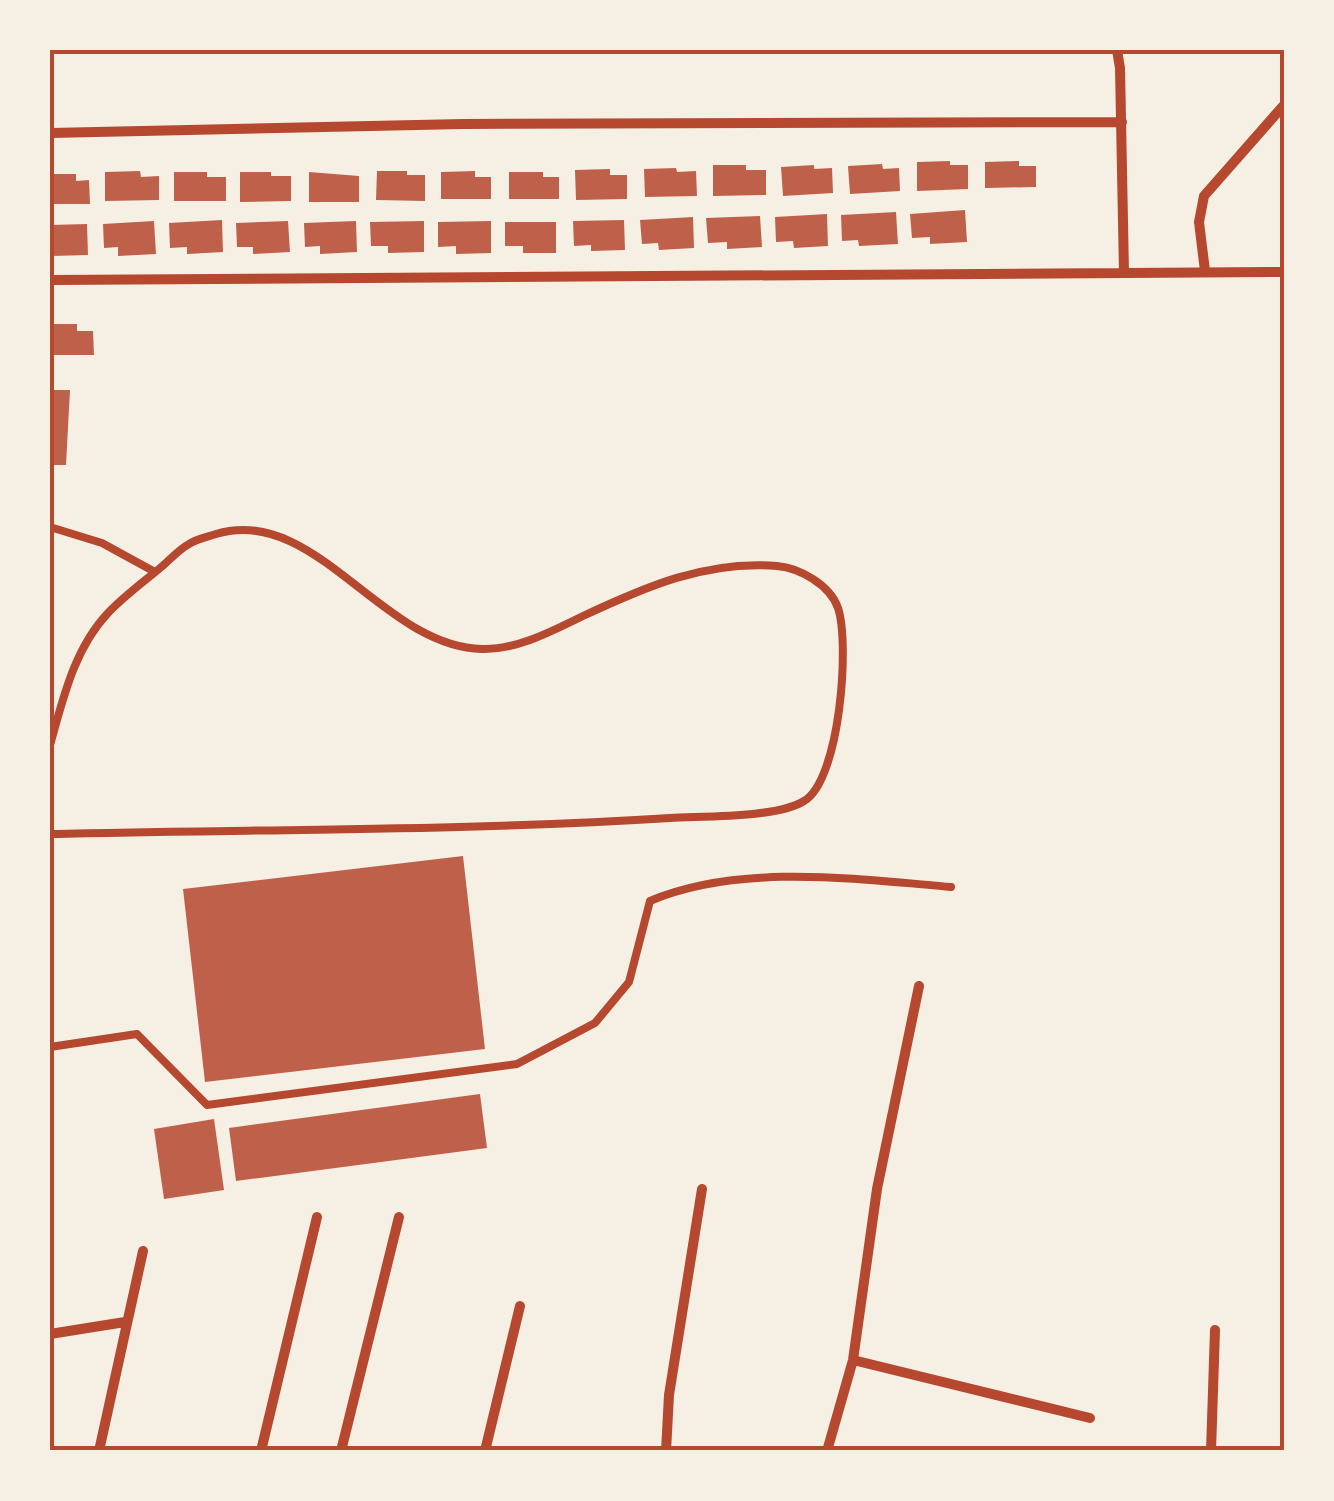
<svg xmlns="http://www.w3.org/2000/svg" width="1334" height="1501" viewBox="0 0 1334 1501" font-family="'Playfair Display',serif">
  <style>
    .building { fill: #bf614a }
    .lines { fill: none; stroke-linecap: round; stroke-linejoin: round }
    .service { stroke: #b5482f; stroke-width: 8 }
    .minor { stroke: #b5482f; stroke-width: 10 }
    .neatline { fill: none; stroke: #b5482f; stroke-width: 4 }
  </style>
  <rect width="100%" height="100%" fill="#f6efe4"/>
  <!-- building -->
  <path class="building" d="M950,161V165H968V189L917,191V162Z
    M1019,161V166H1036V187L985,188V162Z
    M882,164L883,169L899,168L900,191L850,194L848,166Z
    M713,165H746V170H766V195L713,196Z
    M814,165V169L832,168L833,193L783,196L781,167Z
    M676,168L677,172L696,171L697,196L645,197L644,169Z
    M610,169V175H627V199L576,200L575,170Z
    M140,171L141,177L159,176V200L105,201V172Z
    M377,171H407V175H425V201L376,200Z
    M475,171V177H491V199H441V172Z
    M174,172H207V177H226V201H174Z
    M240,172H271V176H291V201L240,202Z
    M309,172L359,176V202H309Z
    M509,172H543V177H559V199H509Z
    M50,174H76V181L89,180L90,204H50Z
    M965,210L967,242L930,244V237L912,238L910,214Z
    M896,212L898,244L859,246L858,240L842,241L841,215Z
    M827,214L828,246L794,248L793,241L776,242L775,217Z
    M760,216L762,247L727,249V242L708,243L706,218Z
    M693,217L694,248L659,250L658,243L642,244L640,220Z
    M222,220L223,252L187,254V247L170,248L169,223Z
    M624,220L625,250L591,251V245L574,246L573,221Z
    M154,221L156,254L118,256V247L104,248L103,224Z
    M288,221L290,252L253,254V247H237L236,223Z
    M356,221L357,252L320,254V246L305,247L304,223Z
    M424,221V252L388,253V246H371L370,222Z
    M491,221V253L456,254V246L438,247V222Z
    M505,222H556V253H523V246H505Z
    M87,224L88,255L51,256L50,225Z
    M50,324H77V331H93L94,355H50Z
    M50,390H70L66,465H50Z
    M463,856L485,1049L205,1082L183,889Z
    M480,1094L487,1148L236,1181L229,1128Z
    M214,1119L224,1190L164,1199L154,1129Z"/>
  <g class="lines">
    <!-- service -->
    <path class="service" d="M50,527L102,543L155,572
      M50,745C63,699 74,649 108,613C123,597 142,583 159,569C169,561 178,550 189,544C196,539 207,537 216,534C315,504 382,647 482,649C517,650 552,631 583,616C645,587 706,560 777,566C800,568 830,585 838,608C850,644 840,780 804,801C777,818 704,816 670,818C464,831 257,829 50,834
      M50,1047L137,1034L207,1105L517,1064L595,1023L629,982L650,901C739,863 857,879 951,887"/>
    <!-- minor -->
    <path class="minor" d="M1117,50L1120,68L1124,273
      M50,133L463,124L1122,122
      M1205,271L1199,222L1204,196L1284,105
      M50,280L1284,272
      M50,1334L125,1322
      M853,1360L1090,1418
      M99,1451L143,1251
      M261,1451L317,1217
      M341,1451L399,1217
      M485,1451L520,1306
      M666,1451L669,1395L702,1189
      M827,1451L853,1360L877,1189L919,986
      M1211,1451L1215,1330"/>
  </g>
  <!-- border -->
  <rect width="1334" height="1501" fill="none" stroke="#f6efe4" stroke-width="105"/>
  <rect x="52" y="52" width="1230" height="1396" class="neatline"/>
</svg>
